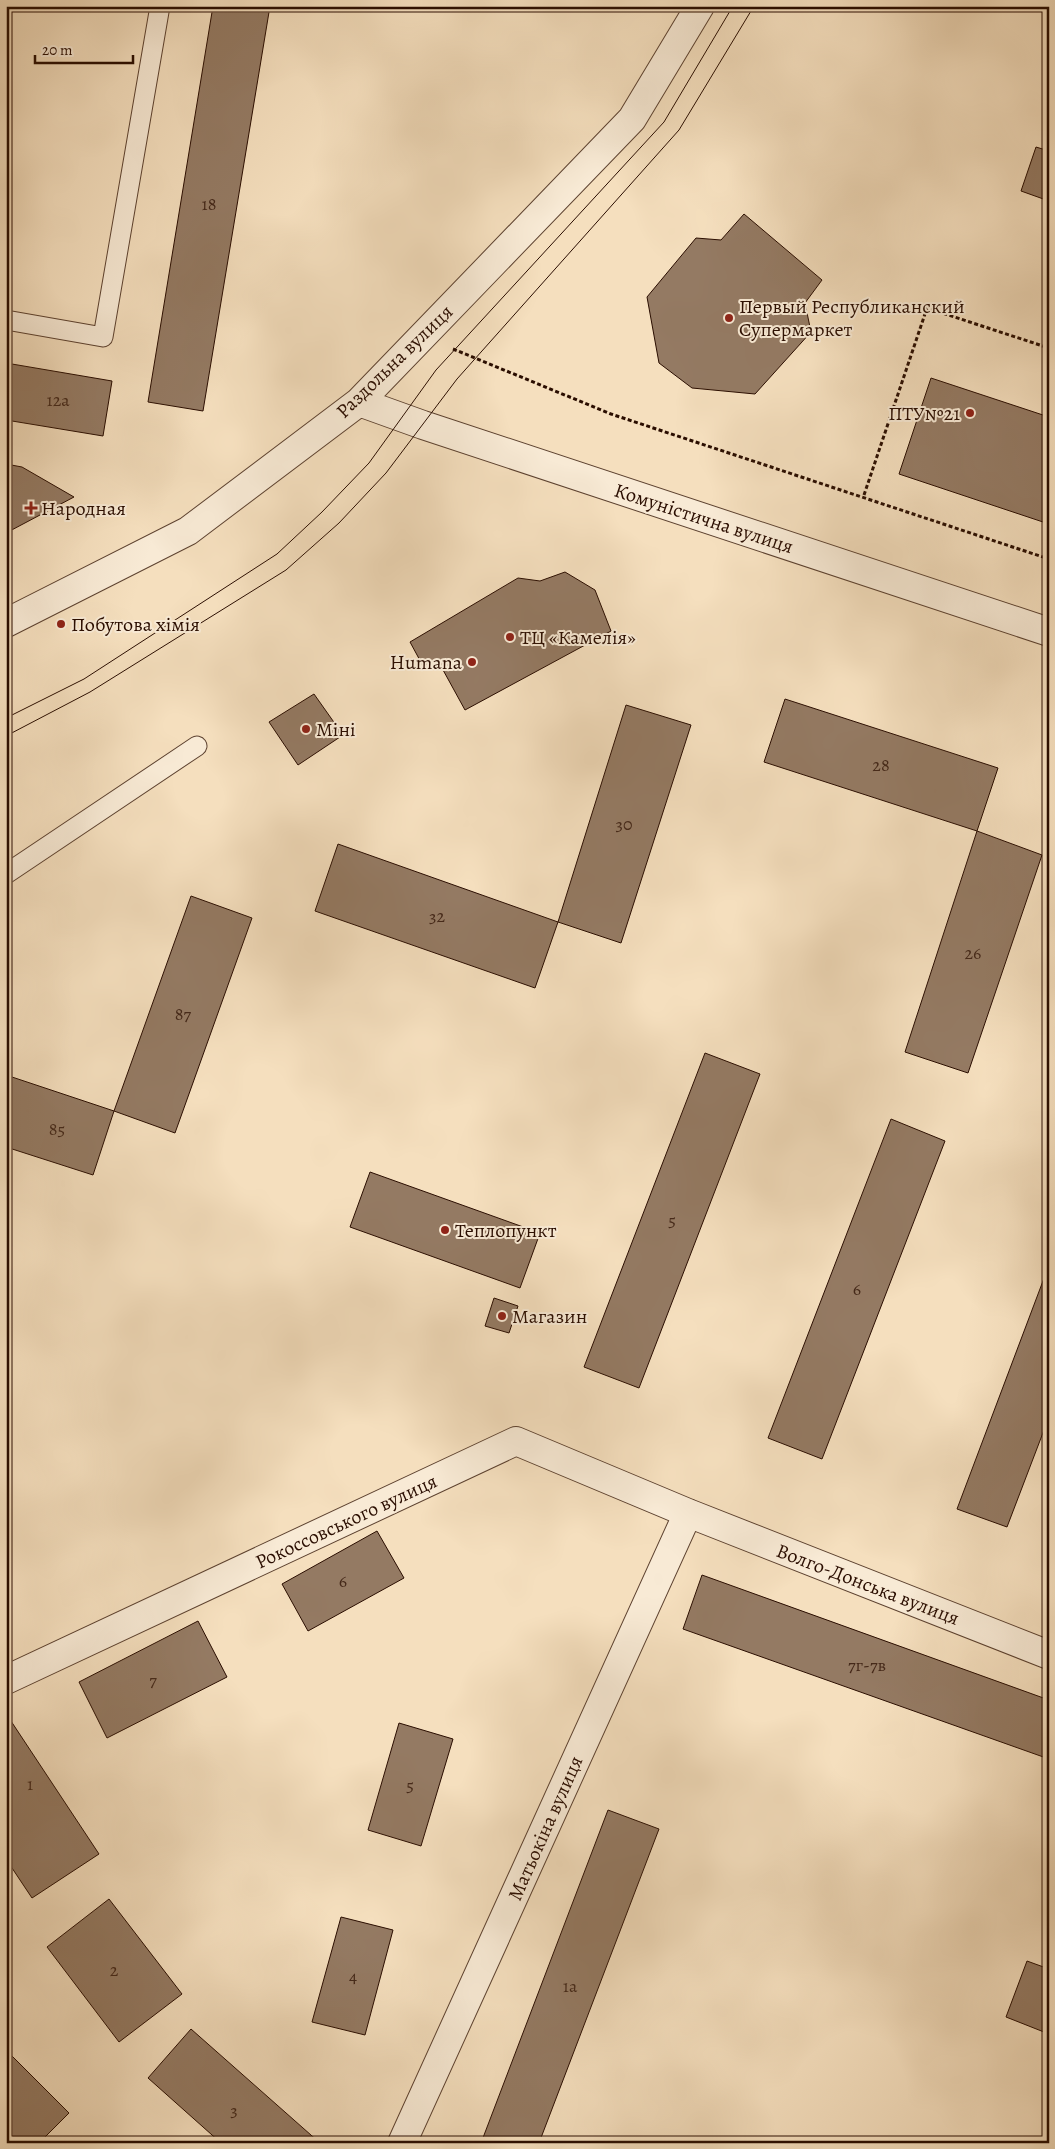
<svg xmlns="http://www.w3.org/2000/svg" width="1055" height="2149" viewBox="0 0 1055 2149" font-family="Alegreya,serif">
  <style>
    .building { fill: #947a63; stroke: #2a0d00 }
    .lines { fill: none; stroke-linecap: round; stroke-linejoin: round }
    .service-casing { stroke: #5d4230; stroke-width: 21 }
    .minor-casing { stroke: #5d4230; stroke-width: 30 }
    .tertiary-casing { stroke: #5d4230; stroke-width: 30 }
    .path { stroke: #2a0d00; stroke-width: 3; stroke-dasharray: 4 2.5; stroke-linecap: butt }
    .service { stroke: #f8ead5; stroke-width: 19 }
    .minor { stroke: #f8ead5; stroke-width: 28 }
    .tertiary { stroke: #f8ead5; stroke-width: 28 }
    .tram { stroke: #2a0d00; stroke-width: 1 }
    .poi-dot { fill: #8f2418; stroke: #f8ead5; stroke-width: 2 }
    .labels { text-anchor: middle; stroke-width: 4; stroke-linejoin: round; paint-order: stroke }
    .number-label { font-size: 18px; fill: #442819 }
    .poi-label { font-size: 20px; fill: #2a0d00; stroke: #f8ead5; text-anchor: start }
    .street-label { font-size: 20px; fill: #2a0d00; stroke: #f8ead5 }
  </style>
  <rect width="100%" height="100%" fill="#f5dfbe"/>
  <filter id="stains"><feTurbulence type="fractalNoise" baseFrequency=".004" numOctaves="4"/><feColorMatrix values="0 0 0 0 .2 0 0 0 0 .09 0 0 0 0 .02 0 0 0 .5 -.17"/></filter>
  <radialGradient id="worn" r=".72"><stop offset=".6" stop-color="#630" stop-opacity="0"/><stop offset="1" stop-color="#630" stop-opacity=".3"/></radialGradient>
  <!-- building -->
  <path class="building" d="M213,6H270L203,411L148,402Z
    M1036,147L1049,151V201L1021,191Z
    M744,214L822,280L805,303L811,332L755,394L692,388L659,363L647,297L696,238L721,240Z
    M6,363L112,381L103,436L6,420Z
    M931,378L1049,417V524L899,474Z
    M6,464L22,467L74,497L6,533Z
    M565,572L595,590L611,631L465,710L437,659L423,666L410,642L518,578L540,581Z
    M314,694L343,735L298,765L269,722Z
    M785,699L998,768L977,831L764,762Z
    M626,705L691,725L621,943L558,922Z
    M977,831L1042,855L968,1073L905,1052Z
    M338,844L558,922L535,988L315,911Z
    M191,896L252,918L175,1133L114,1111Z
    M705,1053L760,1074L639,1388L584,1367Z
    M6,1075L114,1111L93,1175L6,1147Z
    M891,1119L945,1141L822,1459L768,1438Z
    M370,1172L540,1233L520,1288L350,1227Z
    M1049,1265V1417L1007,1527L957,1509Z
    M494,1298L518,1306L509,1333L485,1326Z
    M377,1531L404,1578L308,1631L282,1584Z
    M702,1575L1049,1700V1759L683,1629Z
    M198,1621L227,1677L107,1738L79,1682Z
    M7,1715L99,1854L32,1898L6,1859Z
    M399,1723L453,1739L421,1846L368,1830Z
    M608,1810L659,1829L539,2143H481Z
    M109,1899L182,1994L119,2042L47,1947Z
    M341,1917L393,1930L365,2035L312,2022Z
    M1027,1961L1049,1969V2034L1006,2017Z
    M191,2029L320,2143H221L148,2078Z
    M6,2050L69,2113L39,2143H8L6,2141Z"/>
  <g class="lines">
    <!-- service casing -->
    <g class="service-casing">
      <path id="service" d="M6,320L103,337L160,6
        M6,874L197,746"/>
    </g>
    <!-- minor casing -->
    <g class="minor-casing">
      <path id="minor" d="M6,1680L516,1441L688,1513L1049,1655
        M402,2143L688,1513"/>
    </g>
    <!-- tertiary casing -->
    <g class="tertiary-casing">
      <path id="tertiary" d="M359,402L423,425L1049,632
        M6,623L188,531L359,402L632,119L700,6"/>
    </g>
    <!-- path -->
    <path class="path" d="M453,349L611,414L1049,559
      M864,495L927,308L1049,348"/>
    <!-- service -->
    <use href="#service" class="service"/>
    <!-- minor -->
    <use href="#minor" class="minor"/>
    <!-- tertiary -->
    <use href="#tertiary" class="tertiary"/>
    <!-- tram -->
    <path class="tram" d="M6,718L84,679L277,554L322,512L369,463L436,370L664,122L733,6
      M6,736L90,692L286,570L339,523L386,473L457,379L679,130L754,6"/>
  </g>
  <!-- markers -->
  <g class="poi-dot">
    <circle cx="729" cy="318" r="5"/>
    <circle cx="970" cy="413" r="5"/>
    <path d="M28.5 500.5h5v5h5v5h-5v5h-5v-5h-5v-5h5z"/>
    <circle cx="61" cy="624" r="5"/>
    <circle cx="510" cy="637" r="5"/>
    <circle cx="472" cy="662" r="5"/>
    <circle cx="306" cy="729" r="5"/>
    <circle cx="445" cy="1230" r="5"/>
    <circle cx="502" cy="1316" r="5"/>
  </g>
  <g class="labels">
    <!-- number labels -->
    <g class="number-label">
      <text x="209" y="210">18</text>
      <text x="58" y="406">12а</text>
      <text x="881" y="771">28</text>
      <text x="624" y="830">30</text>
      <text x="437" y="922">32</text>
      <text x="973" y="959">26</text>
      <text x="183" y="1020">87</text>
      <text x="57" y="1135">85</text>
      <text x="672" y="1226">5</text>
      <text x="857" y="1295">6</text>
      <text x="343" y="1587">6</text>
      <text x="867" y="1671">7г-7в</text>
      <text x="153" y="1686">7</text>
      <text x="30" y="1790">1</text>
      <text x="410" y="1791">5</text>
      <text x="114" y="1976">2</text>
      <text x="353" y="1982">4</text>
      <text x="570" y="1992">1а</text>
      <text x="234" y="2116">3</text>
    </g>
    <!-- poi labels -->
    <g class="poi-label">
      <text x="739" y="313">Первый Республиканский<tspan x="739" dy="23">Супермаркет</tspan></text>
      <text x="960" y="420" text-anchor="end">ПТУ№21</text>
      <text x="41" y="515">Народная</text>
      <text x="71" y="631">Побутова хімія</text>
      <text x="520" y="644">ТЦ «Камелія»</text>
      <text x="462" y="669" text-anchor="end">Humana</text>
      <text x="316" y="736">Міні</text>
      <text x="455" y="1237">Теплопункт</text>
      <text x="512" y="1323">Магазин</text>
    </g>
    <!-- street labels -->
    <g class="street-label">
      <text transform="translate(394 361) rotate(-44)" y="7">Раздольна вулиця</text>
      <text transform="translate(704 518) rotate(18)" y="7">Комуністична вулиця</text>
      <text transform="translate(346 1521) rotate(-25)" y="7">Рокоссовського вулиця</text>
      <text transform="translate(868 1584) rotate(21)" y="7">Волго-Донська вулиця</text>
      <text transform="translate(545 1828) rotate(-66)" y="7">Матьокіна вулиця</text>
    </g>
  </g>
  <!-- margin -->
  <rect width="1055" height="2149" fill="none" stroke="#f5dfbe" stroke-width="25"/>
  <rect x="8" y="8" width="1040" height="2134" fill="none" stroke="#2a0d00" stroke-width="2.5"/>
  <rect x="12" y="12" width="1030" height="2124" fill="none" stroke="#2a0d00"/>
  <!-- scale -->
  <path d="M35 55v8h98v-8" fill="none" stroke="#2a0d00" stroke-width="2.5"/>
  <text x="42" y="55" font-size="15" fill="#2a0d00" stroke="#f8ead5" stroke-width="4" paint-order="stroke">20 m</text>
  <rect width="100%" height="100%" filter="url(#stains)"/>
  <rect width="100%" height="100%" fill="url(#worn)"/>
</svg>
